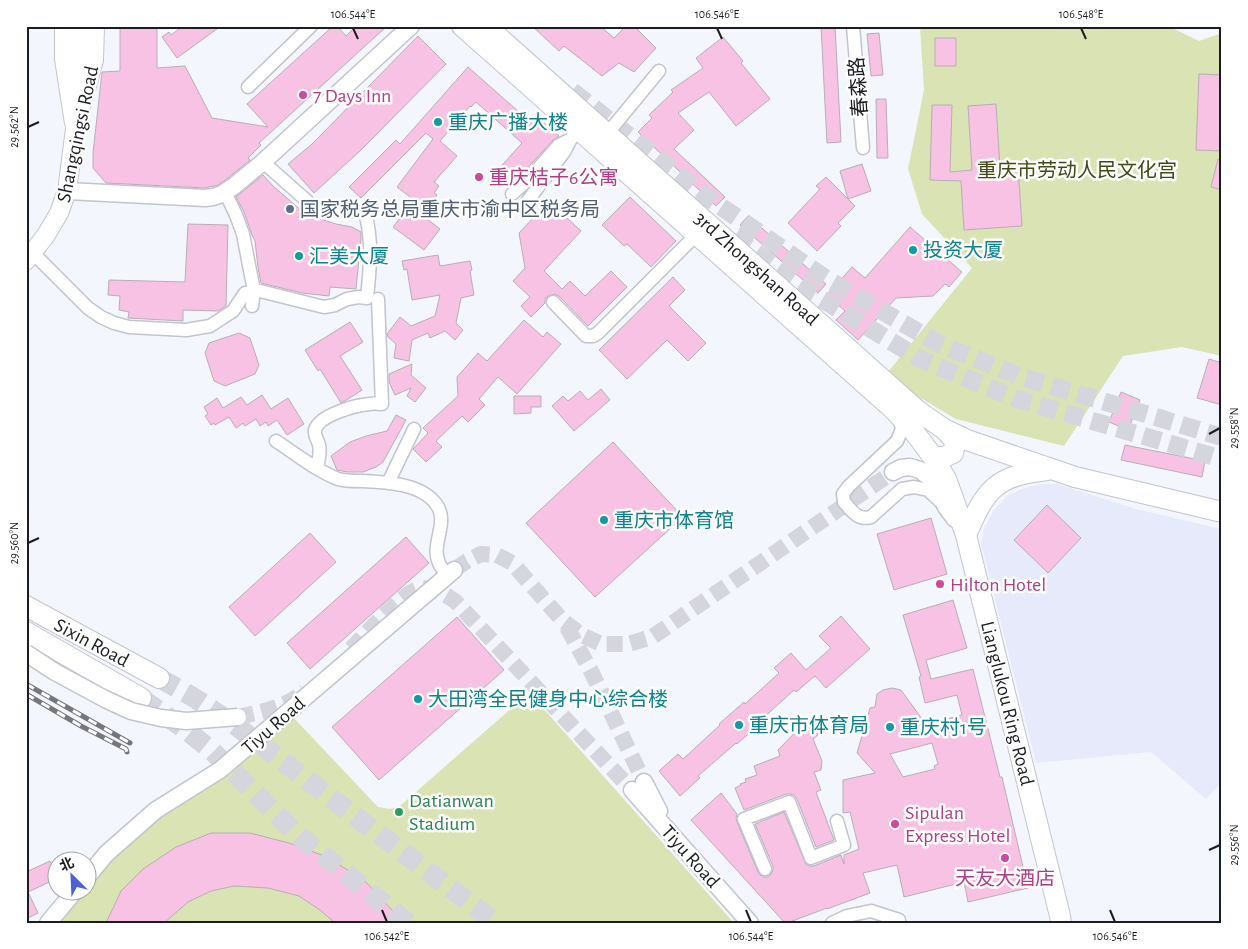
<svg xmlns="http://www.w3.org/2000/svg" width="1248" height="949" viewBox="0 0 1248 949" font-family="'Alegreya Sans','Noto Sans SC',sans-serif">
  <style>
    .built { fill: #e7eafb }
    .green { fill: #d9e3b3 }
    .building { fill: #f8c2e5; stroke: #b7aeb4; fill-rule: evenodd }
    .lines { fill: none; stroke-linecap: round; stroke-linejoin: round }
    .tertiary-tunnel { stroke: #d4d5dd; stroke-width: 16; stroke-dasharray: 16 8; stroke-linecap: butt }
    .secondary-tunnel { stroke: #d4d5dd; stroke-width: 18; stroke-dasharray: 18 9; stroke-linecap: butt }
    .primary-tunnel { stroke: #d4d5dd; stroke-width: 20; stroke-dasharray: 20 10; stroke-linecap: butt }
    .minor-casing { stroke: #c2c4ce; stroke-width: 15 }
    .tertiary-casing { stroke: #c2c4ce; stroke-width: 19 }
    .secondary-casing { stroke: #c2c4ce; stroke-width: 20 }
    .primary-casing { stroke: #c2c4ce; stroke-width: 22 }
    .minor { stroke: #fff; stroke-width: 12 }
    .tertiary { stroke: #fff; stroke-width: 16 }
    .secondary { stroke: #fff; stroke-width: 18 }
    .primary { stroke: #fff; stroke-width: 20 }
    .rail-casing { stroke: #75777c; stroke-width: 5 }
    .rail { stroke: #fff; stroke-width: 3; stroke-dasharray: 9; stroke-linecap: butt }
    .tertiary-bridge-casing { stroke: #c2c4ce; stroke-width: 19; stroke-linecap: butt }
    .tertiary-bridge { stroke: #fff; stroke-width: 16 }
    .ticks { fill: none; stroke: #1c1d21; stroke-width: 2 }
    .hotel-dot { fill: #d1479c; stroke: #fff; stroke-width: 2 }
    .culture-dot { fill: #0f9aa8; stroke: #fff; stroke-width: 2 }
    .service-dot { fill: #5c6f8a; stroke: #fff; stroke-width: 2 }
    .leisure-dot { fill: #2e9e5b; stroke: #fff; stroke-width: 2 }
    .labels { text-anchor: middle; stroke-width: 5; stroke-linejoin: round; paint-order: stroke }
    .street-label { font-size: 20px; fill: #1c1d21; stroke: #fff }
    .hotel-label { font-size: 20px; fill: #b23c85; stroke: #fff; text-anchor: start }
    .culture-label { font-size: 20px; fill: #0d838f; stroke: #fff; text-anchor: start }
    .park-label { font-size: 20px; fill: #424a16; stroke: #fff }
    .service-label { font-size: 20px; fill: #4e5e75; stroke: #fff; text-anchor: start }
    .leisure-label { font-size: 20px; fill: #27864d; stroke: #fff; text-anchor: start }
    .neatline { fill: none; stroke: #1c1d21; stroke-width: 2 }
    .ticks-label { font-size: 12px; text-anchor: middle; fill: #1c1d21 }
  </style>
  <rect width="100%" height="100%" fill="#f4f6fe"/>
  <!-- built -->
  <path class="built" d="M1040,484H1057L1136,509L1222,529V782L1206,799L1151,752L1036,763L981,544L984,529L994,510L1008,495L1024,488Z"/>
  <!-- green -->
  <path class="green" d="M920,26H1168L1199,41L1222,33V356L1182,347L1123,356L1064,446L956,419L917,396L888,372L972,268L922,214L908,169L924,90Z
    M533,697L734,923H55L81,892H88V884L109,858L160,814L292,716L378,807L390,809L400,806L523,698Z"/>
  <!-- building -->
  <path class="building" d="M120,26H157V68L185,66L212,118L268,127L247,104L333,26H337L346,36L356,26H387L259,143L261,145L248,158L250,160L228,178L218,185L205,188L106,183L93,168V153L102,72L120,71Z
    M183,26H221L177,58L162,37L169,32L171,35Z
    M532,26H600L614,38L626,26H634L656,48L634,72L619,63L602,76L564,46L559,51Z
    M821,26H835L841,142L827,143Z
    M879,33L883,75L871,76L867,34Z
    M418,36L446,64L361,150L314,193L288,164L312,144Z
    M723,37L743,61L741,63L770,99L736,126L709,92L678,113L694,130L674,149L725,197L716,206L638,132L652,118L649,115L673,92L671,90L703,68L696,58Z
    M935,38H956V66H935Z
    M468,67L536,127L542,121L559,136L553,140L523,173L511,184L496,172L522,143L476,102L471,107L470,106L440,141L457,156L434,182L439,186L434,193L437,195L422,215L440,229L424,250L393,227L414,200L397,187L433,139L426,133L361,198L349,187L396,140L400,144Z
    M1199,74L1222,75V151L1196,150Z
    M876,99H886L888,158H877Z
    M996,104L1000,168L1018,167L1022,226L964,230L961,181L930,180L932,105H952L950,172L972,170L968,106Z
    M1218,159L1222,160V190L1211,187Z
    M862,164L871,191L848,199L840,171Z
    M263,175L274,187L302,211L312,216L336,224L352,227L361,232V239L356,289L330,287L329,296L302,293L261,283L258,267L255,241L252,235L244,212L236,197Z
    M826,177L855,206L838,223L841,226L817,251L788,223L820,189L816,186Z
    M630,197L676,241L651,267L627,244L624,246L602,225Z
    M549,201L581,231L544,271L562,289L570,281L585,296L611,271L627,287L588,326L559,296L555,294L548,296L545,299V303L531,317L521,306L530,297L513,281L525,268L519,233Z
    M748,216L826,284L818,293L740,225Z
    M188,224L228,225L226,306L218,311L183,310V321L128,318L129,312L119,310L120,296L108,295L109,280L185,282Z
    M910,227L962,272L949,287L945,284L933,296L896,298L858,340L836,320L845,311L827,295L852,267L865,278Z
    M438,255L440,266L470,261L472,270L470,271L474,295L461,298L456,323L463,330L455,340L445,331L430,338L428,333L412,340L409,361L394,358L396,344L388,337L387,334L400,317L411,326L435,316L440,295L412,300L407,269L404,270L402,261Z
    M673,277L685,290L669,306L706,343L688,361L667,340L627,379L599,350Z
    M524,320L543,337L547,332L561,344L517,394L498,377L479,399L485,405L468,422L462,416L436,441L442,447L426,462L413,449L415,447L428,433L423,428L458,396L457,377L478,353L487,361Z
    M350,322L363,342L340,356L362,390L345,401L341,403L320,369L318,371L305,350Z
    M239,333L250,338L259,365L255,374L225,386L214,381L205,353L209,343Z
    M1209,359L1222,363V405L1197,398Z
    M412,364L411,375L426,388L415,402L407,396L411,388L395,395L389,382V374Z
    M601,389L610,400L574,431L552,406L563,396L568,401L580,391L588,400Z
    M1121,392L1140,400L1128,430L1109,422Z
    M262,395L271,409L288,398L304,424L287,435L277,420L268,426L266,422L260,426L256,419L245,426L243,423L236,428L229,417L215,425L214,423L211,425L205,416L208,414L204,407L217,398L223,408L241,397L247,405Z
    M514,396H541V407H531V413L514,414Z
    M396,415L406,420L383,462L376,467L363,472H347L337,470L331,456L350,442L366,436L387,431Z
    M613,442L683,517L595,597L526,523Z
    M1125,445L1205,461L1202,477L1121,460Z
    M1047,505L1081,538L1048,573L1014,540Z
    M931,518L947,574L894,590L877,534Z
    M310,533L336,562L255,636L229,607Z
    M406,537L429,563L310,669L287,643Z
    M953,600L967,648L926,660L931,679L973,669L1000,777H1002L1028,888L968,902L964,882L904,897L897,865L863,873L870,893L827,909V908L787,923H785L691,820L721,793L737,814L736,818L737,822L758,872L760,875L764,877H768L771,874L773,870V866L755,824L784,812L806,864L809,866H814L841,855L844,864V855L859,849L850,812L843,813V780L875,773L857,753L870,708L875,707L877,694L883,690L892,688L901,690L933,734L931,723L962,715L957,695L925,703L919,677L921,676L903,615ZM932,743L938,764L934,766L935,769L903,777L890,754Z
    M841,616L870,649L826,688L815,676L796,692L794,690L760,721L762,722L737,744L736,743L698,776L700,778L680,796L659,771L678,754L683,759L720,725L719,724L744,702L745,704L779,673L774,668L791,653L806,670L831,648L819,636Z
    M457,617L504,670L379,780L332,727Z
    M810,717L818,735L813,739L822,761L821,770L814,772L821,790L816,792L834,840L816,847L797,799L794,795L790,794H786L744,810L735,788L741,785L740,784L746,782L745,779L757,775L754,766L780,756L778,750Z
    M211,833H250L289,843L327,857L365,881L404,923H335L320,910L299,896L268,888L234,886L211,891L188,902L164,923H106L121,891L143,869L176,847Z
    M50,861L58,878L28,892L38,913L26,919V872Z"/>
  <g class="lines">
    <!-- tertiary-tunnel -->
    <path class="tertiary-tunnel" d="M454,570L467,561L481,554L497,555L512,563L563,621L582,635L601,644H628L652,637L893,472
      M567,627L592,673L644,782
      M351,649C365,635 401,594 418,589C432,586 445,594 455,601L632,790
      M238,717C261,712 287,707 305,691"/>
    <!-- secondary-tunnel -->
    <path class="secondary-tunnel" d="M572,91L707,197L825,278L939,344L1022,377L1222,437
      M734,237L812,293L920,359L1014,398L1222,459"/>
    <!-- primary-tunnel -->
    <path class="primary-tunnel" d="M159,678L193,697L235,725L496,923
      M141,698L186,730L211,750L299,836L408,923"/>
    <!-- minor casing -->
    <g class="minor-casing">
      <path id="minor" d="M853,26L863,148
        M248,87L311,26
        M607,134L659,71
        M225,192L236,215L243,234L254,291L252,306
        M512,194L529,179L559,145L571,139L579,130
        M524,206L564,152L571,139
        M33,253L88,308L101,317L114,323L129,327L186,330L210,326L233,311L245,293L254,291H260L324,307L335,305L347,299L359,297L367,298C370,268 373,242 365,212L315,208L263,162
        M553,302L586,336H593L598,333L697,234
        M898,417L900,420L902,429L897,441L848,487L843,494L844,502C851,510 858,521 871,517L902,489L914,487L928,490L942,503
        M276,441C296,454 315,470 338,479C345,481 354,481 361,481C384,482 421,483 436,504C450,522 430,544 439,563C441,568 445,572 448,576
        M317,468C318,462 321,452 319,445C318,440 314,436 315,430C319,415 356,405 370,404C374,403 378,404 382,404L378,299
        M388,483L414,429
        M765,869L744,819L789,802L811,858L844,845L837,821
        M832,923L847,916L871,911L899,920"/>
    </g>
    <!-- tertiary casing -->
    <g class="tertiary-casing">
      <path id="tertiary" d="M67,191L205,198L213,197L222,194L234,186L263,162L411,26
        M893,472L901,468L910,467L920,470L930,478L937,488L946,507L955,519
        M644,782L659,811
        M632,790L750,923
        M88,876L106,854L156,810L220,770L454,570
        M48,923L74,892"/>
    </g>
    <!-- secondary casing -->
    <g class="secondary-casing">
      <path id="secondary" d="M64,26V59L74,123
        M76,86L77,26
        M26,261L46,235L59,213L67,191L75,129L94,60L95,26"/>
    </g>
    <!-- primary casing -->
    <g class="primary-casing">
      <path id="primary" d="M462,26L892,408L912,429L933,457L946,479L953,498L966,535L1048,867L1060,916L1061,923
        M486,26L918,411L944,429L967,440L1075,477L1222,512
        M933,457H944L953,453C957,440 953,438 944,429
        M966,535C986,489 995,476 1047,470
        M26,606L159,678
        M26,632L141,698"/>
    </g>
    <!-- minor -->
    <use href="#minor" class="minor"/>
    <!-- tertiary -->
    <use href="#tertiary" class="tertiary"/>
    <!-- secondary -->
    <use href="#secondary" class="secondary"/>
    <!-- primary -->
    <use href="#primary" class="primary"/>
    <!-- rail casing -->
    <g class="rail-casing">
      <path id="rail" d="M26,684L130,743
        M26,694L81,726L126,749L127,752"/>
    </g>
    <!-- rail -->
    <use href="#rail" class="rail"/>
    <!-- tertiary-bridge casing -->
    <g class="tertiary-bridge-casing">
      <path id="tertiary-bridge" d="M26,653L55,672L105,699L131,711L161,718L186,721L238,717"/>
    </g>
    <!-- tertiary-bridge -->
    <use href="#tertiary-bridge" class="tertiary-bridge"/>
  </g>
  <!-- ticks -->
  <path class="ticks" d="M353,28L358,39M717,28L722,39M1081,28L1086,39M28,127L39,122M1209,434L1220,428M28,543L39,538M1209,850L1220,845M382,910L387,922M746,910L751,922M1110,910L1115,922"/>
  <!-- markers -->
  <g class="hotel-dot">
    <circle cx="303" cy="95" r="5"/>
    <circle cx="479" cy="177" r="5"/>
    <circle cx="940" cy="584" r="5"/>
    <circle cx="895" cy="824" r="5"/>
    <circle cx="1005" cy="858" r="5"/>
  </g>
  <g class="culture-dot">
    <circle cx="438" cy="122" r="5"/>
    <circle cx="913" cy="250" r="5"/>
    <circle cx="299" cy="256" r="5"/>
    <circle cx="604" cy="520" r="5"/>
    <circle cx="418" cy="699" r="5"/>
    <circle cx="739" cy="725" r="5"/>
    <circle cx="890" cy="727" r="5"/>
  </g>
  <circle class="service-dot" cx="290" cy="209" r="5"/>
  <circle class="leisure-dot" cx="399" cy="812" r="5"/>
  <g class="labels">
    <!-- street labels -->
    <g class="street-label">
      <text transform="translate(858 87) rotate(-94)" y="7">春森路</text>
      <text transform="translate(77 134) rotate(-78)" y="7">Shangqingsi Road</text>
      <text transform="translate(757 268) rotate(42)" y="7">3rd Zhongshan Road</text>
      <text transform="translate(92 642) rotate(28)" y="7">Sixin Road</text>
      <text transform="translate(1008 703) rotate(76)" y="7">Lianglukou Ring Road</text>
      <text transform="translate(273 725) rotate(-41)" y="7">Tiyu Road</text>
      <text transform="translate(691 856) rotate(48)" y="7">Tiyu Road</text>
    </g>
    <!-- hotel labels -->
    <g class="hotel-label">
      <text x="313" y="102">7 Days Inn</text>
      <text x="489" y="184">重庆桔子6公寓</text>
      <text x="950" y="591">Hilton Hotel</text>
      <text x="905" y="819">Sipulan<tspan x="905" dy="23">Express Hotel</tspan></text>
      <text x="1005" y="885" text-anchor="middle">天友大酒店</text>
    </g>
    <!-- culture labels -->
    <g class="culture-label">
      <text x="448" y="129">重庆广播大楼</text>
      <text x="923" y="257">投资大厦</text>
      <text x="309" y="263">汇美大厦</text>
      <text x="614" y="527">重庆市体育馆</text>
      <text x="428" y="706">大田湾全民健身中心综合楼</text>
      <text x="749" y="732">重庆市体育局</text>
      <text x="900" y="734">重庆村1号</text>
    </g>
    <!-- park labels -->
    <g class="park-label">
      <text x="1077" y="177">重庆市劳动人民文化宫</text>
    </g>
    <!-- service labels -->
    <g class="service-label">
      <text x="300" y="216">国家税务总局重庆市渝中区税务局</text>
    </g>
    <!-- leisure labels -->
    <g class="leisure-label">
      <text x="409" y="807">Datianwan<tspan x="409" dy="23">Stadium</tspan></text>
    </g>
  </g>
  <!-- border -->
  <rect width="1248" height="949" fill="none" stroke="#ffffff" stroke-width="55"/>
  <!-- north arrow -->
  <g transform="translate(72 876) rotate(336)"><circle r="24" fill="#ffffff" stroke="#a4a5a6"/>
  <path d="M0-4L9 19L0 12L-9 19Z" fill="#4a62d6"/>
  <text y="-8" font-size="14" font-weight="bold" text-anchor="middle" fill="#1c1d21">北</text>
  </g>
  <rect x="28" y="28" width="1192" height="894" class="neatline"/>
  <g class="ticks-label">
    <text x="353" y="18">106.544°E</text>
    <text x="717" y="18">106.546°E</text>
    <text x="1081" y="18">106.548°E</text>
    <text transform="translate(14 127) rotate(-90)" y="4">29.562°N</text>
    <text transform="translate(1234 428) rotate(-90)" y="4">29.558°N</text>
    <text transform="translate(14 543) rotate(-90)" y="4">29.560°N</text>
    <text transform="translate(1234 845) rotate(-90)" y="4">29.556°N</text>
    <text x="387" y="940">106.542°E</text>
    <text x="751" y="940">106.544°E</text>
    <text x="1115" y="940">106.546°E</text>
  </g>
</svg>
